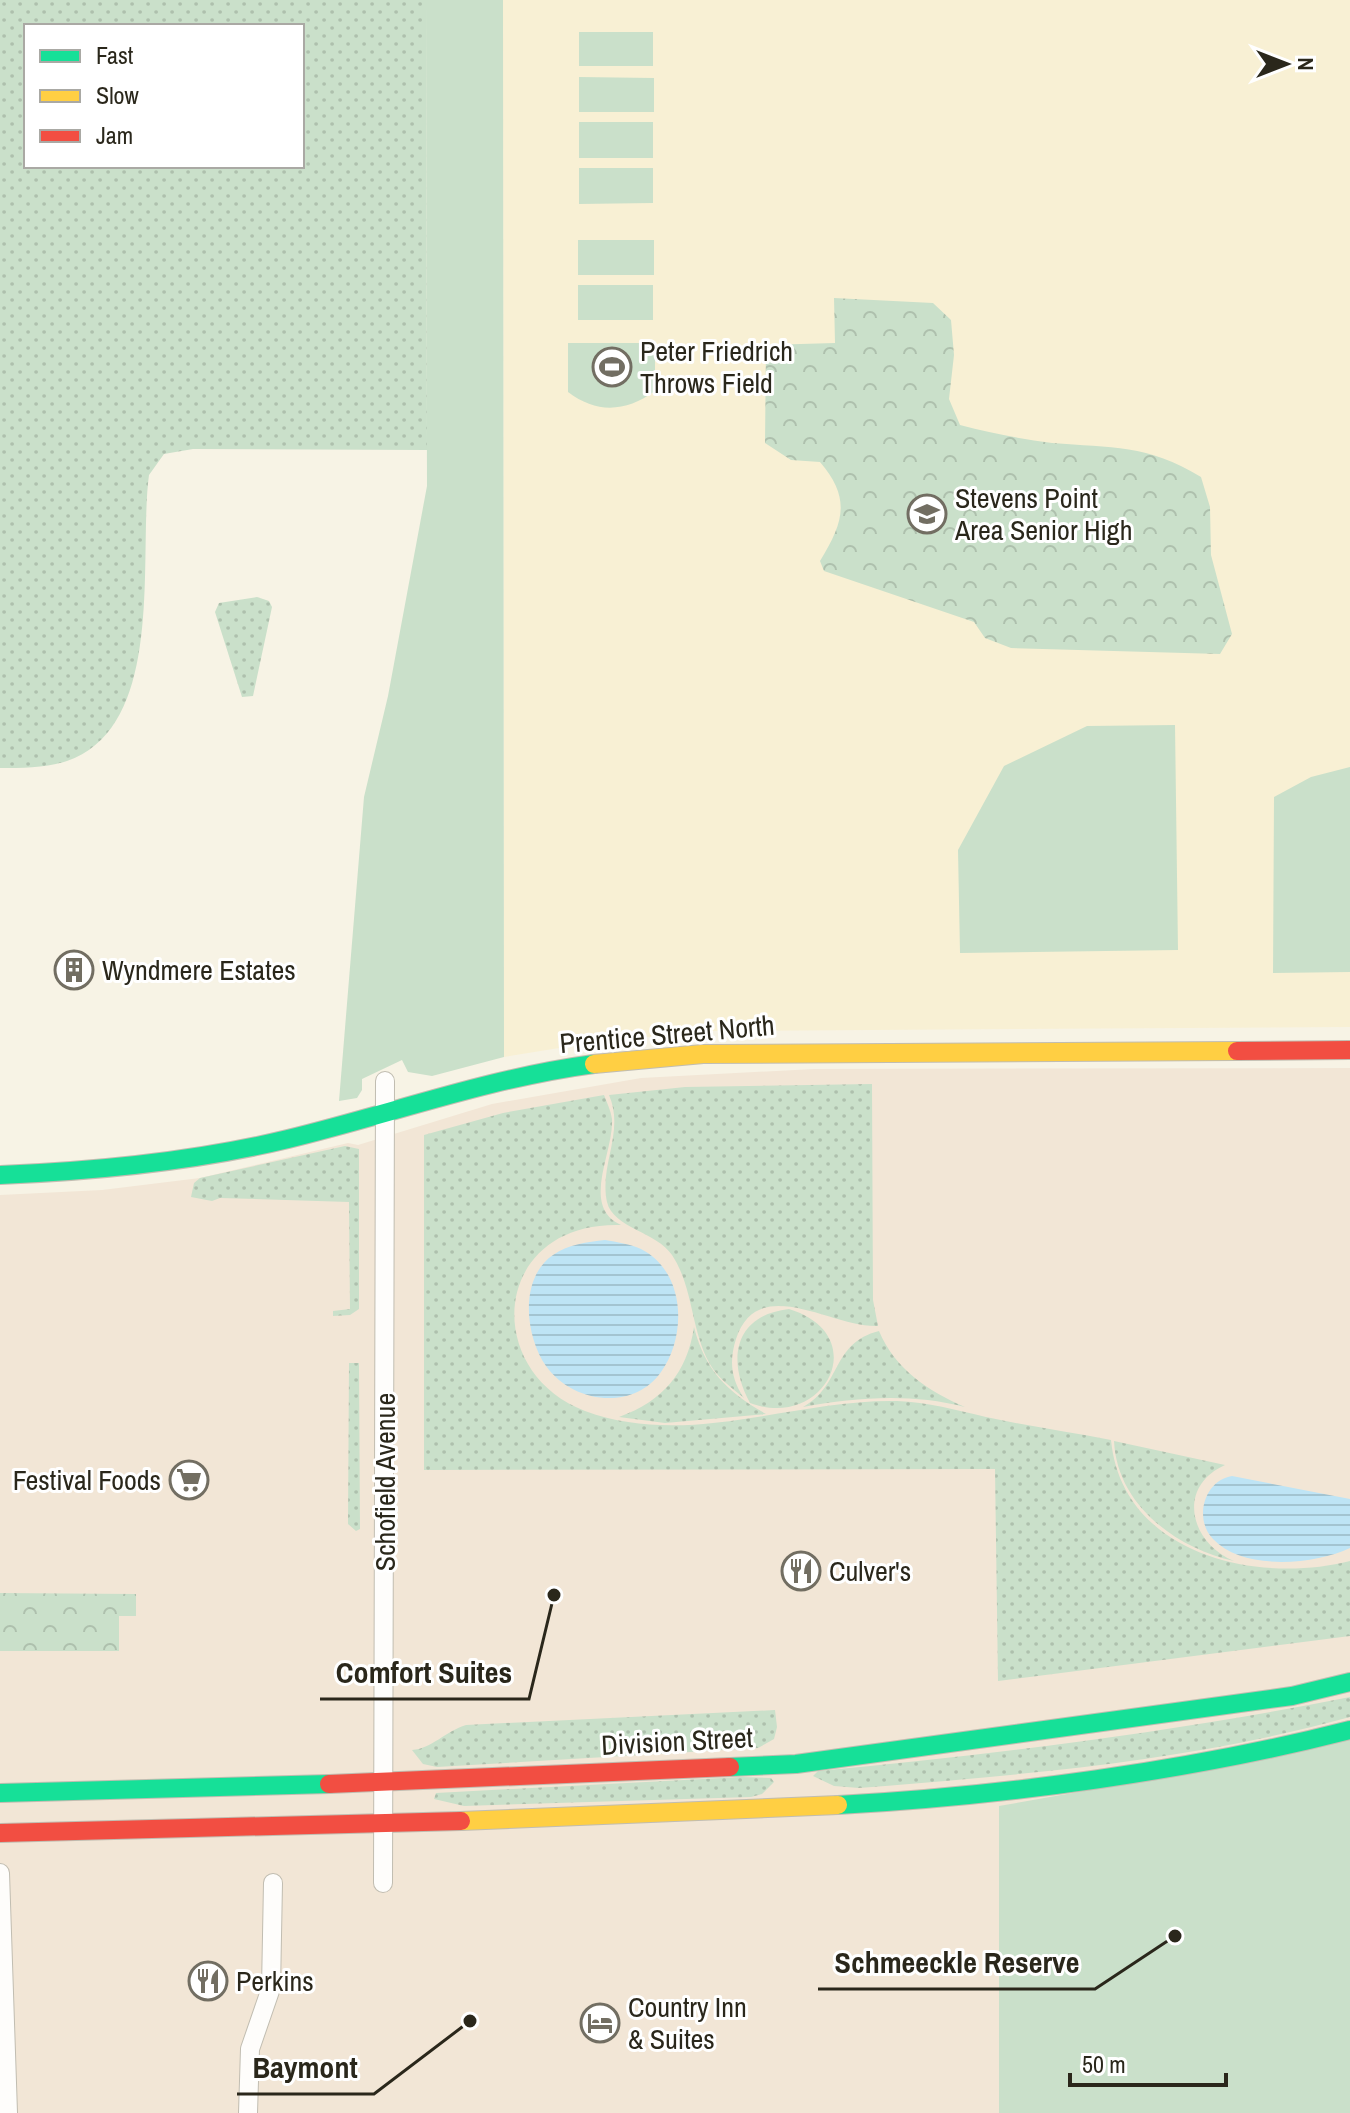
<svg xmlns="http://www.w3.org/2000/svg" width="1350" height="2113" viewBox="0 0 1350 2113" font-family="'Archivo Narrow',sans-serif">
  <style>
    .commercial { fill: #f2e6d6 }
    .built { fill: #f8f0d4 }
    .grass { fill: url(#grass-dots); fill-rule: evenodd }
    .forest { fill: url(#forest-crowns) }
    .park { fill: #cae0ca }
    .water { fill: url(#water-rules) }
    .lines { fill: none; stroke-linecap: round; stroke-linejoin: round }
    .street-casing { stroke: #c1bdb1; stroke-width: 20 }
    .fast-casing { stroke: #c1bdb1; stroke-width: 20 }
    .slow-casing { stroke: #c1bdb1; stroke-width: 20 }
    .jam-casing { stroke: #c1bdb1; stroke-width: 20 }
    .street { stroke: #fefdfb; stroke-width: 18 }
    .fast { stroke: #16e098; stroke-width: 18 }
    .slow { stroke: #ffcf43; stroke-width: 18 }
    .jam { stroke: #f24e42; stroke-width: 18 }
    .labels { text-anchor: middle; stroke-width: 6; stroke-linejoin: round; paint-order: stroke }
    .poi-label { font-size: 28px; fill: #2a271b; stroke: #fff; text-anchor: start }
    .street-label { font-size: 28px; fill: #2a271b; stroke: #fff }
    .leader { fill: none; stroke: #2a271b; stroke-width: 3 }
    .callout-dot { fill: #2a271b; stroke: #fff; stroke-width: 3 }
    .callout-label { font-size: 30px; text-anchor: middle; font-weight: bold; fill: #2a271b; stroke: #fff; stroke-width: 6; stroke-linejoin: round; paint-order: stroke }
  </style>
  <defs>
    <pattern id="grass-dots" width="8" height="8" patternUnits="userSpaceOnUse" patternTransform="scale(2)"><rect width="8" height="8" fill="#cae0ca"/><path d="M2 2h.1M6 6h.1" fill="none" stroke="#aec0ad" stroke-width="1.8" stroke-linecap="round"/></pattern>
    <pattern id="forest-crowns" width="20" height="18" patternUnits="userSpaceOnUse" patternTransform="scale(2)"><rect width="20" height="18" fill="#cae0ca"/><path d="M2 6a3 3 0 1 1 6 0M12 15a3 3 0 1 1 6 0" fill="none" stroke="#aec0ad"/></pattern>
    <pattern id="water-rules" width="6" height="5" patternUnits="userSpaceOnUse" patternTransform="scale(2)"><rect width="6" height="5" fill="#bee4f5"/><path d="M0 2.5h6" fill="none" stroke="#a3c4d1"/></pattern>
  </defs>
  <rect width="100%" height="100%" fill="#f7f3e5"/>
  <!-- commercial -->
  <path class="commercial" d="M1350,1068V1737L1000,1977L999,2113H0V1195L102,1190L200,1178L348,1143L358,1145L492,1104L641,1078L814,1069Z"/>
  <!-- built -->
  <path class="built" d="M503,0H1350V1027L706,1031L590,1043L504,1057Z"/>
  <!-- grass -->
  <path class="grass" d="M0,0H426L427,450L193,449L164,454L149,475C138,555 167,727 67,761C45,768 23,768 0,768ZM26,26H302V166H26Z
    M257,597L269,601L272,607L253,696L242,697L215,612L219,603Z
    M872,1084L873,1300L878,1326C832,1328 758,1272 736,1339C729,1361 731,1379 744,1398C733,1389 721,1380 713,1369C690,1334 695,1290 672,1255C657,1232 613,1228 607,1202C599,1165 625,1132 609,1095L685,1087Z
    M604,1095C607,1103 611,1111 612,1119C614,1153 580,1206 621,1225C492,1221 480,1371 585,1411C689,1449 792,1399 897,1401C928,1402 956,1410 986,1417C1027,1426 1070,1432 1111,1440C1122,1554 1256,1585 1350,1561V1636L998,1681L995,1469L424,1470V1135L503,1113Z
    M345,1146L359,1149V1309L350,1315L333,1316V1311L350,1309L349,1202L220,1198L212,1201L191,1197L194,1183L200,1178Z
    M789,1309C874,1335 825,1431 750,1403C726,1359 735,1315 789,1309Z
    M694,1327C705,1370 727,1392 766,1414L665,1423L619,1417C663,1401 687,1373 694,1327Z
    M879,1331C895,1369 928,1391 965,1407C911,1393 857,1397 803,1407C842,1386 831,1343 879,1331Z
    M349,1363H359L360,1529L356,1531L348,1524Z
    M1114,1441L1225,1465C1176,1487 1190,1543 1234,1561C1176,1548 1117,1505 1114,1441Z
    M1350,1697V1717C1191,1761 1022,1775 859,1788L834,1786L813,1776L818,1771C996,1754 1175,1732 1350,1697Z
    M775,1710L777,1727L774,1739L758,1748L437,1767L423,1764L412,1750C431,1749 446,1731 466,1725Z
    M741,1777L771,1778L774,1782L762,1794L751,1797L464,1806L434,1799L436,1793Z"/>
  <!-- forest -->
  <path class="forest" d="M834,298L933,303L951,320L954,355L949,399L960,425C991,433 1021,439 1052,443C1112,448 1147,444 1201,477L1210,507L1211,555L1232,634L1220,654L1011,648L985,638L974,622L824,571L820,561C844,522 851,498 820,462L791,460L765,443L766,345L835,343Z
    M0,1593L136,1594V1616H119V1651H0Z"/>
  <!-- park -->
  <path class="park" d="M426,0H503L504,1057L432,1076L408,1072L402,1060L362,1079V1090L357,1098L339,1101L364,797L388,696L427,486Z
    M579,32H653V66H579Z
    M579,77L654,78V112H579Z
    M579,122H653V158H579Z
    M579,168H653V203L579,204Z
    M578,240H654V275H578Z
    M578,285H653V320H578Z
    M568,343H655V391C626,412 597,414 568,392Z
    M1175,725L1178,950L960,953L958,850L1004,766L1087,726Z
    M1350,767V972L1273,973L1274,797L1311,777Z
    M1350,1737V2113H999V1806L1271,1758Z"/>
  <!-- water -->
  <path class="water" d="M605,1240C617,1242 630,1244 641,1249C686,1272 687,1336 661,1372C634,1411 573,1404 546,1366C525,1336 519,1278 553,1255C569,1244 587,1242 605,1240Z
    M1232,1476L1350,1499V1548C1314,1565 1243,1571 1213,1539C1193,1518 1205,1480 1232,1476Z"/>
  <g class="lines">
    <!-- street casing -->
    <g class="street-casing">
      <path id="street" d="M0,1873L8,2113
        M383,1883L385,1081
        M248,2113L250,2049L271,1988L273,1883"/>
    </g>
    <!-- fast casing -->
    <g class="fast-casing">
      <path id="fast" d="M0,1175C97,1171 193,1162 288,1139C391,1114 489,1078 594,1064
        M730,1767L796,1764L1292,1696L1350,1682
        M0,1793L329,1784
        M838,1805C1003,1796 1190,1771 1350,1730"/>
    </g>
    <!-- slow casing -->
    <g class="slow-casing">
      <path id="slow" d="M594,1064L703,1054L1237,1051
        M461,1821L838,1805"/>
    </g>
    <!-- jam casing -->
    <g class="jam-casing">
      <path id="jam" d="M1237,1051L1350,1050
        M329,1784L730,1767
        M0,1833L461,1821"/>
    </g>
    <!-- street -->
    <use href="#street" class="street"/>
    <!-- fast -->
    <use href="#fast" class="fast"/>
    <!-- slow -->
    <use href="#slow" class="slow"/>
    <!-- jam -->
    <use href="#jam" class="jam"/>
  </g>
  <!-- icons -->
  <defs>
    <g id="stadium-ring" transform="scale(2)"><circle r="9.5" fill="#fff" stroke="#726e62" stroke-width="1.5"/><path d="M0-5a6.5 5 0 1 0 0 10a6.5 5 0 1 0 0-10ZM-3.5-1.8h7v3.6h-7Z" fill="#726e62"/></g>
    <g id="school-ring" transform="scale(2)"><circle r="9.5" fill="#fff" stroke="#726e62" stroke-width="1.5"/><path d="M0-5L7-2L0 1L-7-2ZM-4 1L0 2.5L4 1V4Q0 6-4 4Z" fill="#726e62"/></g>
    <g id="building-ring" transform="scale(2)"><circle r="9.5" fill="#fff" stroke="#726e62" stroke-width="1.5"/><path d="M-4-6H4V6H1V3H-1V6H-4ZM-2.5-4.3h1.7v1.8h-1.7ZM.8-4.3h1.7v1.8H.8ZM-2.5-1h1.7V.8h-1.7ZM.8-1h1.7V.8H.8Z" fill="#726e62"/></g>
    <g id="supermarket-ring" transform="scale(2)"><circle r="9.5" fill="#fff" stroke="#726e62" stroke-width="1.5"/><path d="M-6-5.5h2.5l.6 2H6L4.5 2H-2.5L-4.4-4H-6ZM-1.5 3.2a1.3 1.3 0 1 0 .1 0ZM3 3.2a1.3 1.3 0 1 0 .1 0Z" fill="#726e62"/></g>
    <g id="restaurant-ring" transform="scale(2)"><circle r="9.5" fill="#fff" stroke="#726e62" stroke-width="1.5"/><path d="M-5-6h1v4h1v-4h1v4h1v-4h1v5L-1.5 .5V6h-2V.5L-5-1ZM5-6V6H3V1.5H1.5Q1.5-4 5-6Z" fill="#726e62"/></g>
    <g id="hotel-ring" transform="scale(2)"><circle r="9.5" fill="#fff" stroke="#726e62" stroke-width="1.5"/><path d="M-6-4.5h1.5V1H6V5H4.5V3h-9V5H-6ZM-4 0a1.8 1.8 0 1 1 3.6 0ZM.5 0V-2.5h3Q6-2.5 6 0Z" fill="#726e62"/></g>
  </defs>
  <g fill-rule="evenodd">
    <use href="#stadium-ring" x="612" y="367"/>
    <use href="#school-ring" x="927" y="514"/>
    <use href="#building-ring" x="74" y="970"/>
    <use href="#supermarket-ring" x="189" y="1480"/>
    <use href="#restaurant-ring" x="801" y="1571"/>
    <use href="#restaurant-ring" x="208" y="1981"/>
    <use href="#hotel-ring" x="600" y="2023"/>
  </g>
  <g class="labels">
    <!-- poi labels -->
    <g class="poi-label">
      <text x="640" y="361">Peter Friedrich<tspan x="640" dy="32">Throws Field</tspan></text>
      <text x="955" y="508">Stevens Point<tspan x="955" dy="32">Area Senior High</tspan></text>
      <text x="102" y="980">Wyndmere Estates</text>
      <text x="161" y="1490" text-anchor="end">Festival Foods</text>
      <text x="829" y="1581">Culver's</text>
      <text x="236" y="1991">Perkins</text>
      <text x="628" y="2017">Country Inn<tspan x="628" dy="32">&amp; Suites</tspan></text>
    </g>
    <!-- street labels -->
    <g class="street-label">
      <text transform="translate(667 1034) rotate(-5)" y="10">Prentice Street North</text>
      <text transform="translate(385 1482) rotate(-90)" y="10">Schofield Avenue</text>
      <text transform="translate(677 1741) rotate(-3)" y="10">Division Street</text>
    </g>
  </g>
  <!-- callouts -->
  <path class="leader" d="M554 1595L529 1699H320M1175 1936L1095 1989H818M470 2021L374 2094H237"/>
  <g class="callout-dot">
    <circle cx="554" cy="1595" r="8"/>
    <circle cx="1175" cy="1936" r="8"/>
    <circle cx="470" cy="2021" r="8"/>
  </g>
  <g class="callout-label">
    <text x="424" y="1683">Comfort Suites</text>
    <text x="957" y="1973">Schmeeckle Reserve</text>
    <text x="305" y="2078">Baymont</text>
  </g>
  <!-- legend -->
  <rect x="24" y="24" width="280" height="144" fill="#ffffff" stroke="#aaa9a4" stroke-width="2"/>
  <rect x="40" y="50" width="40" height="12" fill="#16e098" stroke="#aaa9a4" stroke-width="2"/>
  <text x="96" y="64" font-size="24" fill="#2a271b">Fast</text>
  <rect x="40" y="90" width="40" height="12" fill="#ffcf43" stroke="#aaa9a4" stroke-width="2"/>
  <text x="96" y="104" font-size="24" fill="#2a271b">Slow</text>
  <rect x="40" y="130" width="40" height="12" fill="#f24e42" stroke="#aaa9a4" stroke-width="2"/>
  <text x="96" y="144" font-size="24" fill="#2a271b">Jam</text>
  <!-- north arrow -->
  <g transform="translate(1286 64) rotate(90)" stroke="#ffffff" stroke-width="6" paint-order="stroke">
  <path d="M0-6L14 30L0 20L-14 30Z" fill="#2a271b"/>
  <text y="-12" font-size="22" font-weight="bold" text-anchor="middle" fill="#2a271b">N</text>
  </g>
  <!-- scale -->
  <path d="M1070 2073v12h156v-12" fill="none" stroke="#2a271b" stroke-width="4"/>
  <text x="1082" y="2073" font-size="24" fill="#2a271b" stroke="#ffffff" stroke-width="6" paint-order="stroke">50 m</text>
</svg>
